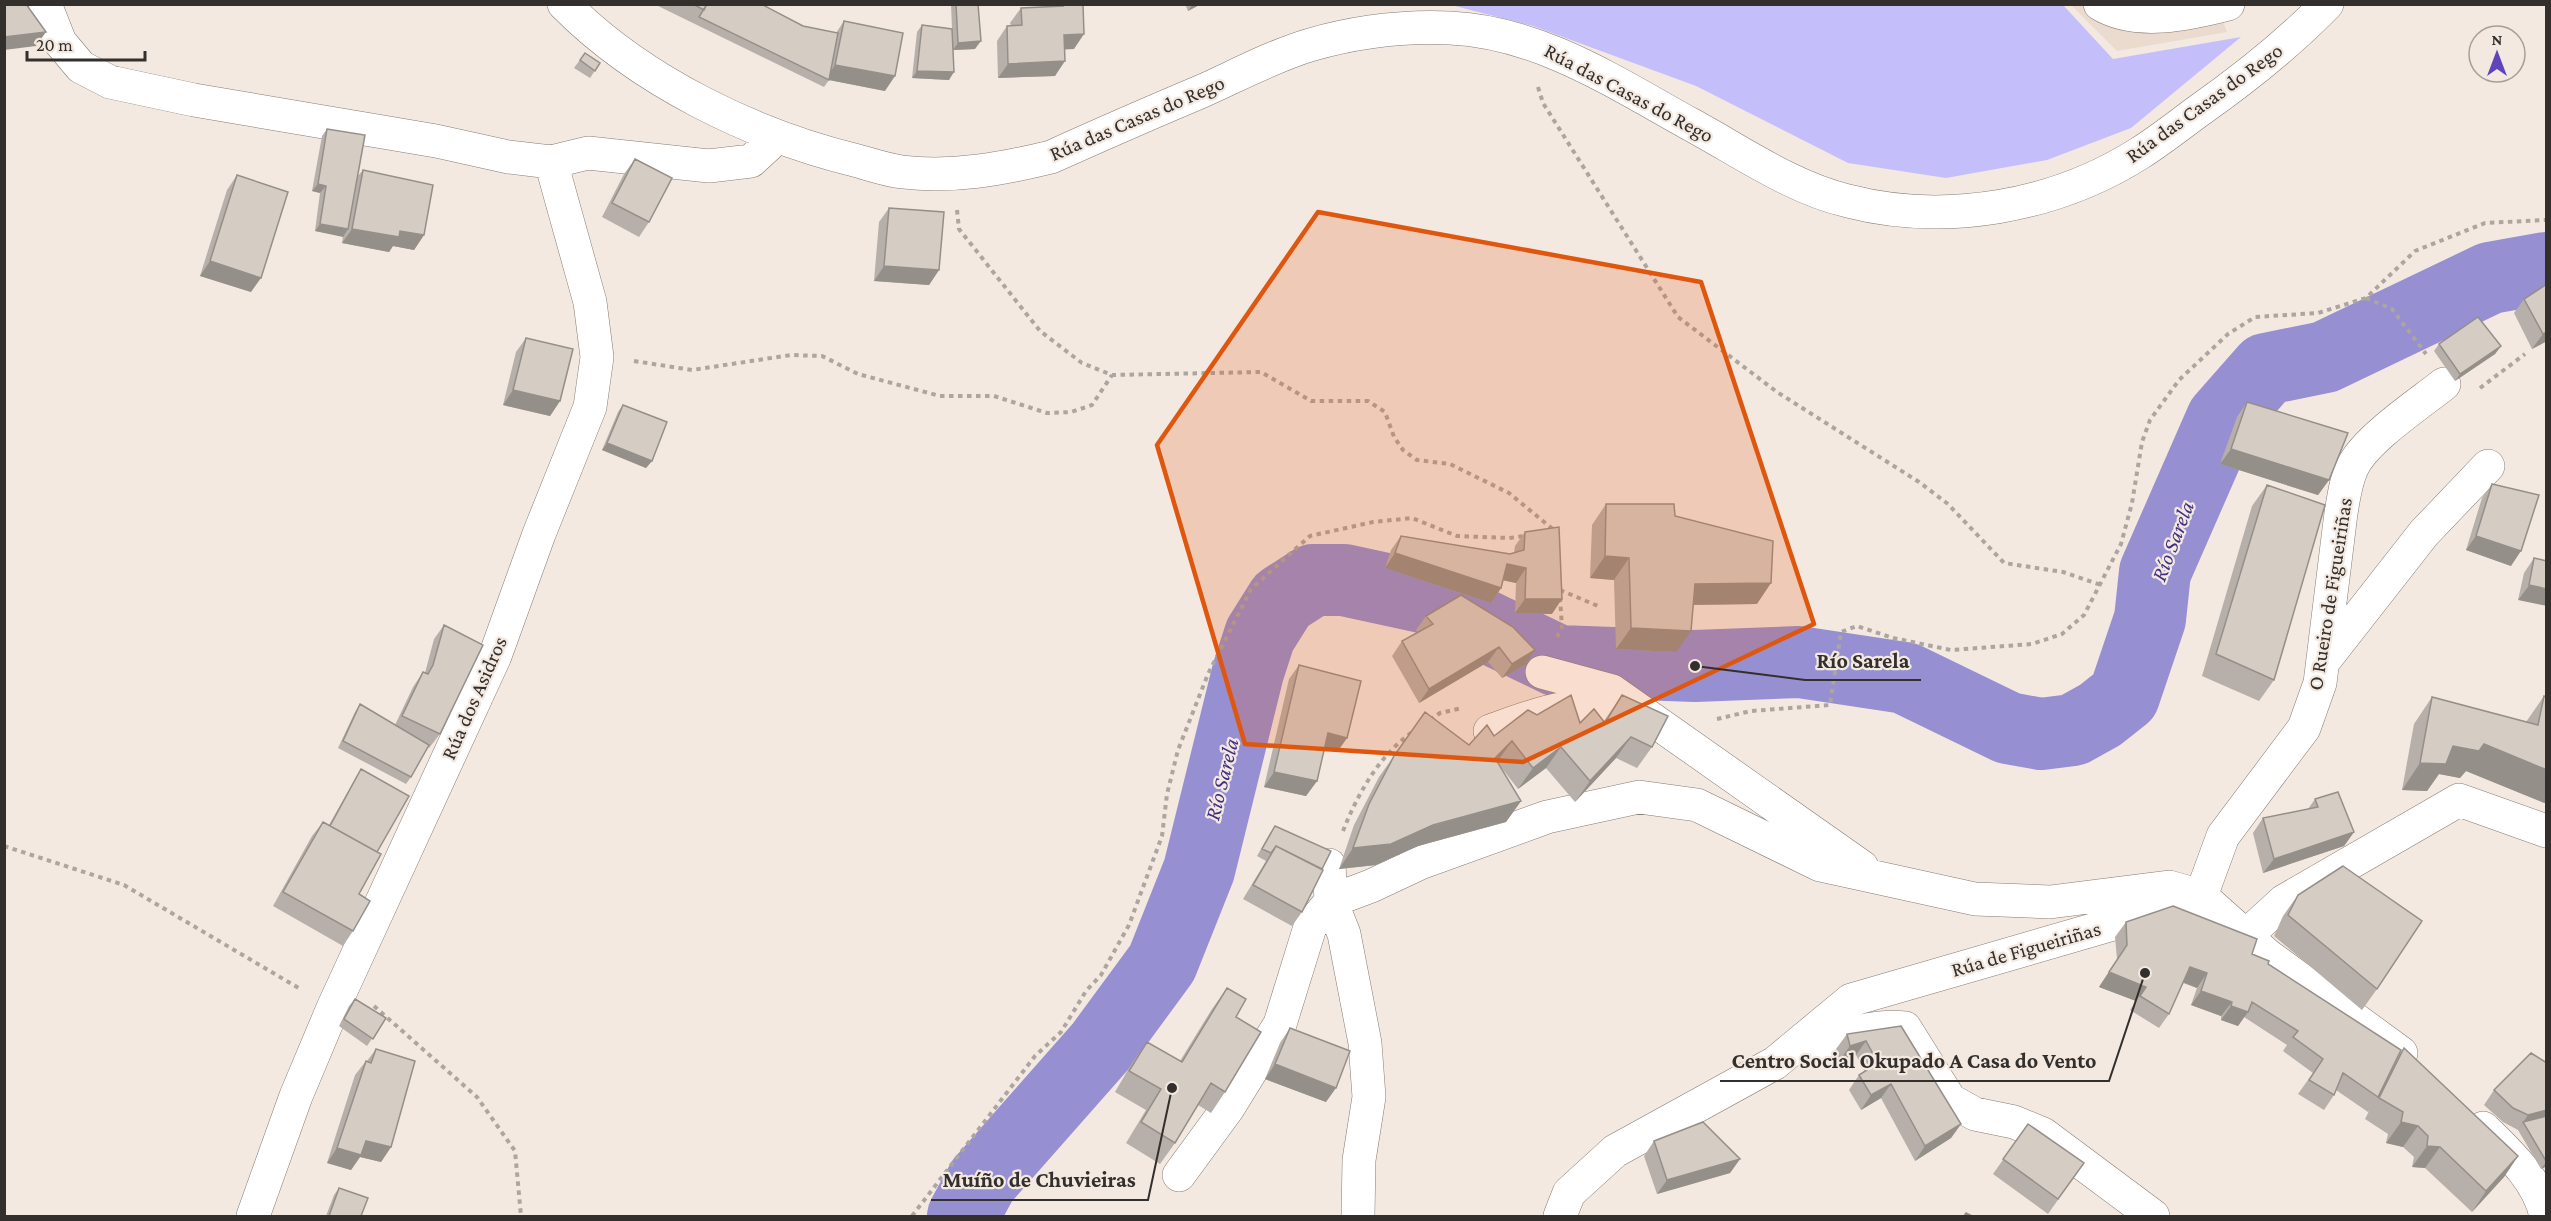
<svg xmlns="http://www.w3.org/2000/svg" width="2551" height="1221" viewBox="0 0 2551 1221" font-family="'Crimson Pro',serif">
  <style>
    .built { fill: #eadbce }
    .green { fill: #c4bffb }
    .lines { fill: none; stroke-linecap: round; stroke-linejoin: round }
    .river { stroke: #968fd1; stroke-width: 72 }
    .minor-casing { stroke: #857c75; stroke-width: 34 }
    .path { stroke: #ada59f; stroke-width: 4; stroke-dasharray: 4.5 4.5; stroke-linecap: butt }
    .minor { stroke: #fff; stroke-width: 33 }
    .wall { fill: #b7afa9 }
    .shaded-wall { fill: #958f89 }
    .building { fill: #d5ccc4; stroke: #958f89; stroke-width: 1.5 }
    .marked { fill: #df570e; fill-opacity: 0.2; stroke: #df570e; stroke-width: 4.5; stroke-linejoin: round }
    .labels { text-anchor: middle; stroke-width: 4.5; stroke-linejoin: round; paint-order: stroke }
    .street-label { font-size: 21px; fill: #332f2c; stroke: #f3e9e1 }
    .water-label { font-size: 22px; font-style: italic; fill: #41307f; stroke: #f3e9e1 }
    .leader { fill: none; stroke: #332f2c; stroke-width: 2 }
    .callout-dot { fill: #332f2c; stroke: #f3e9e1; stroke-width: 2 }
    .callout-label { font-size: 22px; text-anchor: middle; font-weight: bold; fill: #332f2c; stroke: #f3e9e1; stroke-width: 4.5; stroke-linejoin: round; paint-order: stroke }
  </style>
  <rect width="100%" height="100%" fill="#f3e9e1"/>
  <!-- built -->
  <path class="built" d="M2071,5H2217L2227,32L2117,51Z"/>
  <!-- green -->
  <path class="green" d="M1451,5H2063L2113,59L2241,37L2131,128L2047,160L1946,178L1848,163L1696,86L1533,26Z"/>
  <g class="lines">
    <!-- river -->
    <path class="river" d="M963,1216L982,1181L1101,1046L1162,963L1199,870L1248,672L1260,635L1282,600L1313,580H1344L1427,598L1558,661L1695,666L1799,662L1905,678L2008,728L2041,734L2073,730L2100,715L2124,696L2150,619L2155,572L2222,419L2266,369L2325,357L2490,278L2546,268"/>
    <!-- minor casing -->
    <g class="minor-casing">
      <path id="minor" d="M45,4L60,42L81,67L110,82L194,100L436,141L508,157L551,162L588,153L709,166L751,161L777,137
        M564,4C640,81 754,136 858,161C872,165 887,170 902,172C952,178 1002,169 1051,157C1100,135 1150,113 1200,92C1236,76 1273,56 1310,45C1355,32 1404,26 1450,28C1539,32 1614,82 1690,124C1740,151 1792,188 1848,201C1945,226 2055,207 2140,153C2159,141 2178,126 2197,112C2244,79 2287,45 2327,4
        M2100,4C2136,26 2189,14 2228,4
        M2323,662L2424,533L2488,466
        M1542,672L1612,691L1862,867
        M1490,731C1535,715 1579,696 1627,713
        M1329,865L1331,901L1344,934L1365,1043L1369,1097L1359,1160L1358,1216
        M2201,896L2223,836L2304,728L2320,683L2341,513C2344,496 2346,478 2354,464C2369,437 2419,404 2444,384
        M2247,935L2284,901L2459,800L2546,831
        M1800,1049C1834,1039 1869,1024 1905,1028L1950,1100L1975,1114L2014,1122L2043,1134L2153,1216
        M2483,1128C2509,1153 2539,1181 2546,1216
        M1179,1175L1228,1108L1280,1024L1310,927L1331,901L1371,886L1420,863L1547,817L1639,797L1697,805L1820,865L1975,899L2050,902L2169,887L2201,896L2267,955L2401,1053
        M253,1216L296,1096L333,1008L495,656L539,534L590,407L597,357L590,302L551,162
        M1560,1216L1569,1193L1615,1151L1775,1063L1851,1000L2158,911L2199,897"/>
    </g>
    <!-- path -->
    <path class="path" d="M1538,87L1543,103L1678,317L1777,392L1919,482L1948,504L2004,563L2063,572L2101,585
      M957,210L959,229L1040,331L1082,363L1112,375L1261,372L1311,401H1368L1385,412L1394,437L1403,450L1417,460L1450,464L1509,493L1555,531
      M2366,298L2392,309L2426,354
      M634,361L692,370L791,355L822,356L858,374L940,396H994L1047,413L1071,412L1092,405L1112,375
      M2480,388L2525,354
      M1560,590L1598,606
      M1557,637L1562,627L1560,598
      M1717,719L1751,711L1830,705L1841,632L1857,626L1893,638L1951,650L2032,644L2062,634L2084,615L2121,544L2132,503L2142,442L2150,420L2179,380L2228,334L2255,317L2318,313L2366,298L2415,251L2485,223L2546,220
      M1430,720L1440,713L1462,708
      M1343,831C1358,793 1380,754 1414,731
      M4,846L124,885L302,990
      M374,1006L477,1097L515,1151L521,1216
      M912,1216L1035,1056L1061,1032L1086,991L1101,975L1129,925L1162,836L1167,794L1178,750L1208,674L1251,589L1310,536L1373,522L1412,518L1457,536L1509,538L1525,536"/>
    <!-- minor -->
    <use href="#minor" class="minor"/>
  </g>
  <!-- wall -->
  <path class="wall" d="M654,4H761L803,26L836,33L844,21L885,91L829,80L824,87Z
    M951,4H978L975,49L953,50L949,80L912,78L917,32L922,25L952,29Z
    M1058,4H1083L1074,49H1065L1055,76L998,78L997,41L1007,26H1011L1010,23L1021,8L1057,6Z
    M1185,4H1201L1188,11Z
    M585,53L600,63L590,78L574,68Z
    M327,129L357,177L363,170L424,235L414,250L393,246L389,252L342,243L343,236L315,231L320,193L312,191L322,136Z
    M635,159L649,222L639,237L602,217L624,174Z
    M237,175L251,292L200,276L227,190Z
    M889,208L939,270L929,285L874,281L879,222Z
    M2547,284V341L2532,349L2514,313L2524,299Z
    M526,338L560,401L550,416L503,405L516,352Z
    M2439,344L2501,346L2495,354L2455,381L2434,351Z
    M2247,402L2329,480L2318,495L2220,464L2237,417Z
    M623,405L652,461L646,468L602,450L618,412Z
    M2492,484L2511,566L2466,550L2482,498Z
    M2267,485L2274,680L2259,701L2202,676L2252,506Z
    M1606,504L1675,516L1757,604L1693,605L1676,652L1616,649L1614,580L1590,578L1592,525Z
    M1525,532L1552,614L1515,613L1516,583L1503,580L1501,588L1491,603L1385,568L1391,550L1401,536L1510,554L1514,553L1515,546Z
    M2534,558L2547,561L2518,600L2524,573Z
    M1461,595L1525,665L1502,678L1488,662L1419,703L1392,656L1402,641L1418,633L1416,630L1426,616Z
    M444,625L440,734L429,748L427,747L411,777L406,784L338,748L355,712L360,704L395,725L413,687L423,672L425,673L434,639Z
    M1299,665L1347,738L1337,752L1324,749L1317,781L1306,796L1264,787L1289,679Z
    M1622,695L1652,747L1637,768L1616,758L1575,802L1546,768L1518,789L1497,762L1521,801L1506,822L1418,846L1376,865L1339,869L1354,825L1379,777L1425,712L1469,745L1494,736L1537,715L1580,723L1604,721Z
    M2544,696L2547,697V804L2466,771L2460,778L2439,774L2427,791L2402,790L2414,724L2432,697L2526,722Z
    M361,769L377,852L359,894L353,931L343,946L273,906L312,836L323,822L329,825L356,777Z
    M2315,799L2354,832L2344,846L2263,873L2253,833L2263,818L2308,809Z
    M1275,826L1302,912L1292,926L1243,899L1266,861L1257,856L1270,833Z
    M2298,895L2377,989L2362,1010L2274,936L2283,916Z
    M2126,922L2252,954L2268,964L2398,1056L2404,1048L2518,1156L2504,1177L2472,1212L2425,1168L2412,1167L2414,1157L2403,1147L2386,1143L2388,1134L2365,1119L2369,1111L2368,1112L2336,1090L2334,1095L2324,1110L2298,1094L2313,1073L2283,1051L2287,1045L2244,1017L2238,1026L2221,1020V1016L2191,1005L2197,988L2183,983L2169,1014L2159,1028L2130,1010L2136,1001L2099,987L2117,959L2115,937Z
    M1227,988L1236,1017L1225,1092L1211,1113L1198,1105L1175,1143L1160,1164L1126,1143L1146,1110L1115,1092L1132,1063L1147,1042L1180,1061L1212,1009Z
    M355,999L386,1018L367,1046L339,1026L349,1006Z
    M1901,1026L1961,1124L1951,1138L1915,1161L1881,1098L1861,1110L1849,1090L1859,1075L1865,1072L1856,1055L1839,1061L1836,1049L1847,1034Z
    M1290,1028L1326,1102L1265,1079L1280,1043Z
    M376,1049L391,1147L381,1162L360,1157L351,1170L327,1163L355,1075L366,1061H367Z
    M2547,1063V1166L2541,1169L2518,1130L2503,1122L2484,1105L2494,1090Z
    M2028,1124L2084,1163L2048,1214L1993,1174Z
    M1654,1141L1740,1159L1730,1173L1657,1194L1644,1156Z
    M339,1188L361,1216H326L334,1195Z"/>
  <!-- shaded-wall -->
  <path class="shaded-wall" d="M1193,4H1201L1188,11Z
    M46,32L36,46L4,50V37Z
    M1084,34L1074,49L1054,50L1064,35Z
    M981,41L975,49L953,50L958,43Z
    M1065,61L1055,76L998,78L1008,64Z
    M835,65L895,76L885,91L829,80L826,78Z
    M917,71L954,72L949,80L912,78Z
    M318,184L326,186L320,193L312,191Z
    M320,224L348,229L343,237L315,231Z
    M352,229L400,231L424,235L414,250L393,246L389,252L342,243Z
    M210,261L261,278L251,292L200,276Z
    M884,266L939,270L929,285L874,281Z
    M2547,332V341L2532,349L2543,334Z
    M2501,346L2495,354L2455,381L2460,374Z
    M513,390L560,401L550,416L503,405Z
    M607,443L652,461L646,468L602,450Z
    M2231,449L2329,480L2318,495L2220,464Z
    M2476,536L2521,551L2511,566L2466,550Z
    M1395,553L1501,588L1491,603L1385,568Z
    M1605,556L1629,558L1614,580L1590,578Z
    M1507,564L1526,568L1516,583L1497,579Z
    M1771,583L1757,604L1680,605L1695,584Z
    M2529,585L2547,589V606L2518,600Z
    M1525,599H1562L1552,614L1515,613Z
    M1631,628L1691,631L1676,652L1616,649Z
    M1499,647L1488,662L1419,703L1429,689Z
    M1535,650L1525,665L1502,678L1512,664Z
    M1328,733L1347,738L1337,752L1318,748Z
    M1631,737L1616,758L1575,802L1590,781Z
    M1512,741L1497,762L1495,758Z
    M2484,744L2547,770V804L2466,771L2460,778L2439,774L2427,791L2402,790L2420,763L2453,746Z
    M1561,747L1546,768L1518,789L1533,768Z
    M1274,772L1317,781L1306,796L1264,787Z
    M1521,801L1506,822L1418,846L1376,865L1339,869L1353,848Z
    M2354,832L2344,846L2263,873L2274,859Z
    M2190,967L2207,973L2197,988L2180,981Z
    M2109,972L2146,987L2136,1001L2099,987Z
    M2201,991L2232,1002L2221,1016L2191,1005Z
    M2231,1006L2248,1012L2238,1026L2221,1020Z
    M1866,1041L1856,1055L1839,1061L1850,1046Z
    M1275,1064L1336,1088L1326,1102L1265,1079Z
    M1891,1084L1881,1098L1861,1110L1871,1095Z
    M2547,1110V1122H2523L2518,1130L2528,1115Z
    M2401,1122L2418,1126L2403,1147L2386,1143Z
    M1961,1124L1951,1138L1915,1161L1925,1146Z
    M366,1141L391,1147L381,1162L360,1157L351,1170L327,1163L337,1148Z
    M2427,1146L2440,1147L2425,1168L2412,1167Z
    M2518,1156L2504,1177L2472,1212L2486,1191Z
    M1740,1159L1730,1173L1657,1194L1667,1180Z
    M2547,1161V1166L2541,1169Z"/>
  <!-- building -->
  <path class="building" d="M4,4H26L46,32L4,37Z
    M693,4H707L704,10Z
    M707,4H761L803,26L838,33L829,80L699,17Z
    M956,4H978L981,41L958,43Z
    M1062,4H1083L1084,34L1064,35L1065,61L1008,64L1007,26L1022,25L1021,8L1063,6Z
    M844,21L903,33L895,76L835,65Z
    M922,25L952,29L954,72L917,71Z
    M585,53L600,63L595,71L580,60Z
    M327,129L365,135L348,229L320,224L326,186L318,184Z
    M635,159L672,178L649,222L612,203Z
    M363,170L433,185L424,235L400,231L399,237L352,229Z
    M237,175L288,192L261,278L210,261Z
    M889,208L944,212L939,270L884,266Z
    M2547,284V332L2543,334L2524,299Z
    M2478,317L2501,346L2460,374L2439,344Z
    M526,338L573,349L560,401L513,390Z
    M2247,402L2348,433L2329,480L2231,449Z
    M623,405L667,422L652,461L607,443Z
    M2492,484L2539,495L2521,551L2476,536Z
    M2267,485L2325,505L2274,680L2216,654Z
    M1606,504H1674L1675,516L1773,541L1771,583L1695,584L1691,631L1631,628L1629,558L1605,556Z
    M1559,527L1562,599H1525L1526,568L1507,564L1501,588L1395,553L1401,536L1510,554L1524,550L1525,532Z
    M2534,558L2547,561V589L2529,585Z
    M1461,595L1513,627L1535,650L1512,664L1499,647L1429,689L1402,641L1433,624L1426,616Z
    M444,625L483,645L440,734L402,716L423,672L428,674L433,665Z
    M1299,665L1361,681L1347,738L1328,733L1317,781L1274,772Z
    M1571,695L1580,723L1594,709L1605,723L1622,695L1668,716L1652,747L1631,737L1590,781L1561,747L1533,768L1512,741L1495,758L1521,801L1433,825L1391,844L1353,848L1369,804L1394,756L1425,712L1469,745L1487,725L1494,736L1528,710L1537,715Z
    M2544,696L2547,697V770L2484,744L2479,751L2453,746L2446,764L2420,763L2432,697L2538,725Z
    M360,704L429,745L411,777L343,741Z
    M361,769L409,796L377,852L330,826Z
    M2338,792L2354,832L2274,859L2263,818L2318,807L2315,799Z
    M323,822L381,854L359,894L370,901L353,931L283,892Z
    M1275,826L1331,851L1322,869L1276,846L1271,853L1262,849Z
    M1276,846L1323,870L1302,912L1253,885Z
    M2343,866L2422,921L2377,989L2288,915L2298,895Z
    M2173,906L2257,939L2252,954L2269,961L2268,964L2401,1050L2378,1097L2343,1073L2334,1095L2309,1080L2323,1059L2293,1037L2298,1031L2252,1002L2248,1012L2231,1006L2232,1002L2201,991L2207,973L2190,967L2169,1014L2140,996L2146,987L2109,972L2127,945L2126,922Z
    M1227,988L1246,999L1236,1017L1261,1032L1225,1092L1211,1083L1175,1143L1141,1122L1161,1089L1129,1071L1147,1042L1182,1062Z
    M355,999L386,1018L373,1039L344,1019Z
    M1901,1026L1961,1124L1925,1146L1891,1084L1871,1095L1859,1075L1878,1063L1866,1041L1850,1046L1847,1034Z
    M1290,1028L1350,1051L1336,1088L1275,1064Z
    M2404,1048L2518,1156L2486,1191L2440,1147L2427,1146L2428,1136L2418,1126L2401,1122L2403,1112L2379,1098Z
    M376,1049L415,1061L391,1147L366,1141L361,1155L337,1148L366,1061L371,1063Z
    M2531,1053L2547,1063V1110L2528,1115L2513,1108L2494,1090Z
    M2547,1116V1161H2546L2523,1122Z
    M1703,1122L1740,1159L1667,1180L1654,1141Z
    M2028,1124L2084,1163L2058,1199L2003,1159Z
    M339,1188L368,1198L361,1216H329Z
    M1966,1213L1972,1216H1964Z"/>
  <!-- marked area -->
  <path class="marked" d="M1318,212L1701,282L1814,624L1523,762L1245,744L1157,445Z"/>
  <g class="labels">
    <!-- street labels -->
    <g class="street-label">
      <text transform="translate(1629 93) rotate(28)" y="7">Rúa das Casas do Rego</text>
      <text transform="translate(2204 103) rotate(-36)" y="7">Rúa das Casas do Rego</text>
      <text transform="translate(1137 118) rotate(-23)" y="7">Rúa das Casas do Rego</text>
      <text transform="translate(2330 594) rotate(-81)" y="7">O Rueiro de Figueiriñas</text>
      <text transform="translate(474 698) rotate(-66)" y="7">Rúa dos Asidros</text>
      <text transform="translate(2026 949) rotate(-16)" y="7">Rúa de Figueiriñas</text>
    </g>
    <!-- water labels -->
    <g class="water-label">
      <text transform="translate(2172 541) rotate(-69)" y="8">Río Sarela</text>
      <text transform="translate(1221 779) rotate(-76)" y="8">Río Sarela</text>
    </g>
  </g>
  <!-- callouts -->
  <path class="leader" d="M1695 666L1805 680H1921M2145 973L2109 1081H1720M1172 1088L1148 1200H931"/>
  <g class="callout-dot">
    <circle cx="1695" cy="666" r="6"/>
    <circle cx="2145" cy="973" r="6"/>
    <circle cx="1172" cy="1088" r="6"/>
  </g>
  <g class="callout-label">
    <text x="1863" y="668">Río Sarela</text>
    <text x="1914" y="1068">Centro Social Okupado A Casa do Vento</text>
    <text x="1039" y="1187">Muíño de Chuvieiras</text>
  </g>
  <!-- border -->
  <rect width="2551" height="1221" fill="none" stroke="#332f2c" stroke-width="12"/>
  <!-- north arrow -->
  <g transform="translate(2497 54)"><circle r="28" fill="#f3e9e1" stroke="#a69f99" stroke-width="1.5"/>
  <path d="M0-4.5L10 22L0 15L-10 22Z" fill="#5f44bc"/>
  <text y="-9" font-size="16" font-weight="bold" text-anchor="middle" fill="#332f2c">N</text>
  </g>
  <!-- scale -->
  <path d="M27 51v9h118v-9" fill="none" stroke="#332f2c" stroke-width="3"/>
  <text x="36" y="51" font-size="18" fill="#332f2c" stroke="#f3e9e1" stroke-width="4.5" paint-order="stroke">20 m</text>
</svg>
